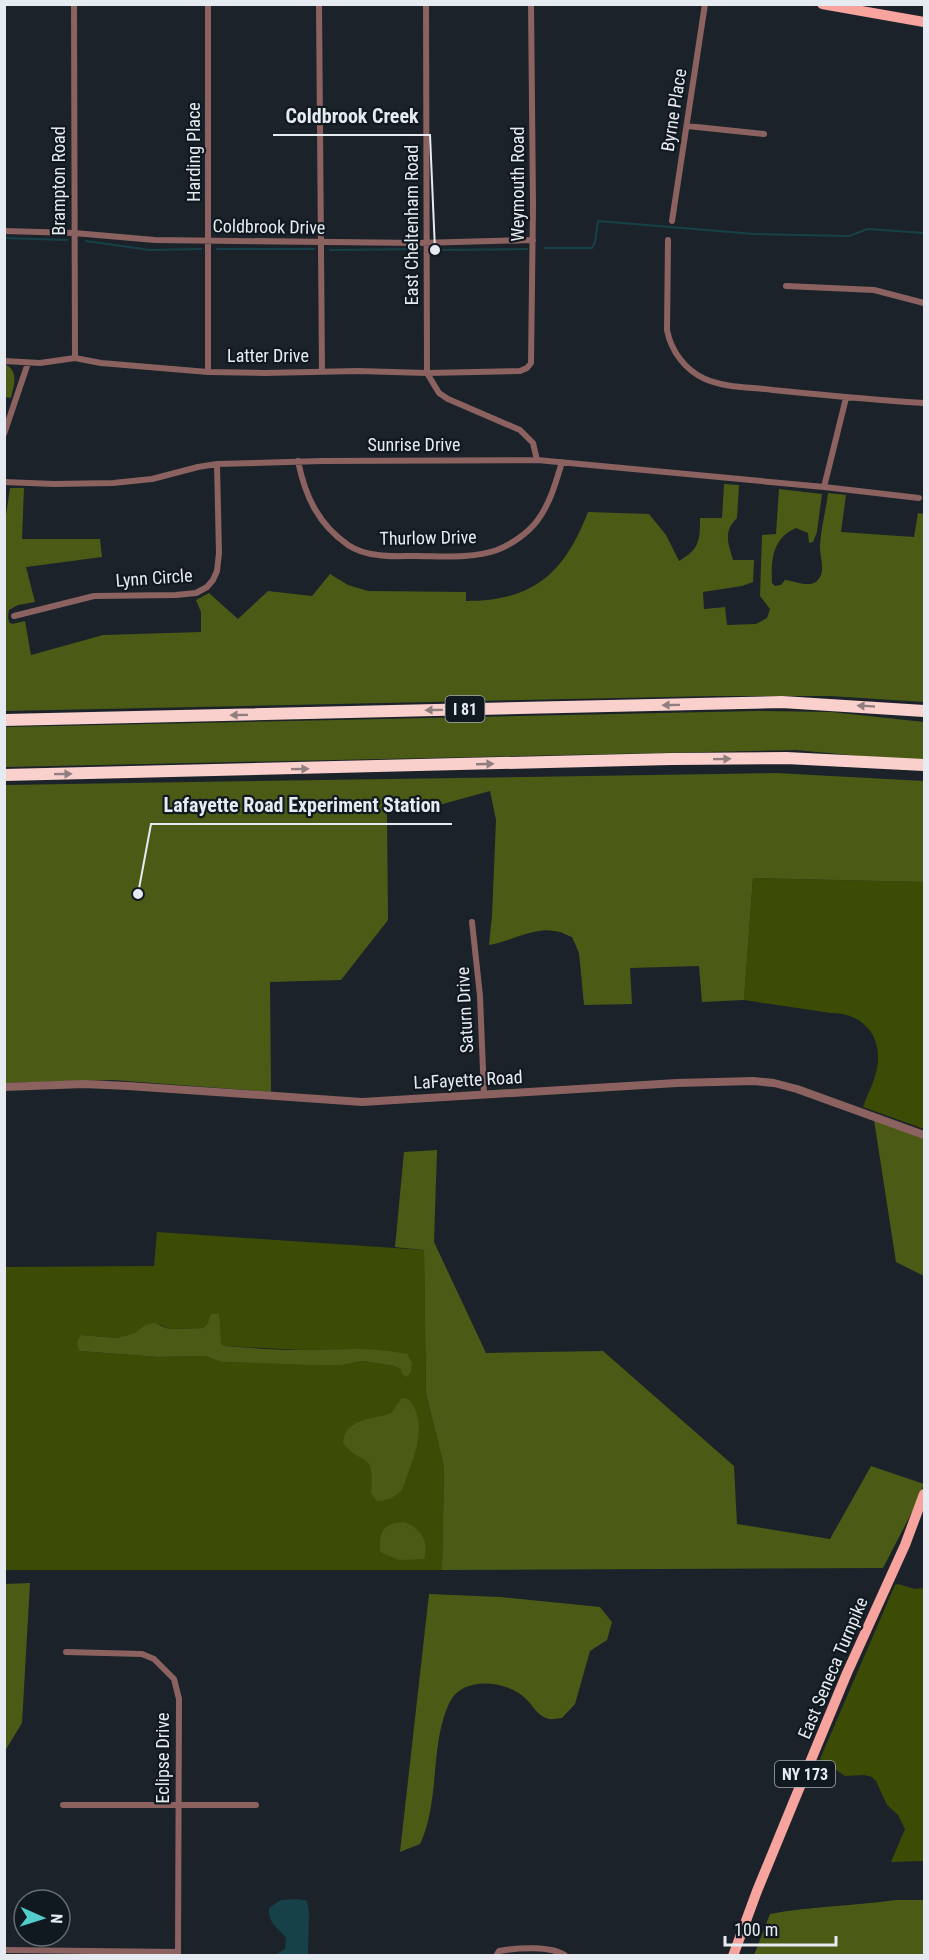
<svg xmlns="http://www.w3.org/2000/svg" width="929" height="1960" viewBox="0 0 929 1960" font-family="'Roboto Condensed',sans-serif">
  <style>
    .green { fill: #3d4c04; fill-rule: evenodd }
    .forest { fill: #4b5b15 }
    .water { fill: #174148 }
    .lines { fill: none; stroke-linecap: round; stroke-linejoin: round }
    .stream { stroke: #174148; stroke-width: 2 }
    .minor { stroke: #8b6260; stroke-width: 6 }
    .tertiary { stroke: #8b6260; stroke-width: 8 }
    .primary { stroke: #f7a39e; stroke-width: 10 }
    .motorway { stroke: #fad0cd; stroke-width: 12 }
    .oneway { fill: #917e7f }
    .labels { text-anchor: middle; stroke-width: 4.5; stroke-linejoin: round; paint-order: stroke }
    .shield { fill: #111920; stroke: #a6acb2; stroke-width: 1.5 }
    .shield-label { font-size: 16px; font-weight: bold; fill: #e6ebf1 }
    .street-label { font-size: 18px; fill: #e6ebf1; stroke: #111920 }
    .leader { fill: none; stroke: #e6ebf1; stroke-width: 2 }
    .callout-dot { fill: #e6ebf1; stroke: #111920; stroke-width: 2 }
    .callout-label { font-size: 20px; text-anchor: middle; font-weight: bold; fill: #e6ebf1; stroke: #111920; stroke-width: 4.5; stroke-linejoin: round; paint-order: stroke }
  </style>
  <rect width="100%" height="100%" fill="#1b222a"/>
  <!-- green -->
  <path class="green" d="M753,878L924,882V1129L863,1107C867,1095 875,1081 877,1068C883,1036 863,1013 831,1013L744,1000Z
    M157,1232L424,1250L426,1393L444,1467L442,1570H5L4,1267L154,1266ZM208,1323L220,1338L221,1344L225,1346L301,1350L362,1349L398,1352L401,1369L394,1366L363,1361L342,1365L221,1362L205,1356L158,1357L79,1351L81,1335L117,1338L136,1333L145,1325H161L169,1329L199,1328H203Z
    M898,1584L915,1589L924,1588V1861L891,1862L905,1829L898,1815L887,1805L876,1781L872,1777L864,1775L845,1776L820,1759L895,1585Z"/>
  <!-- forest -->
  <path class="forest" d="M5,364C19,371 14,385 11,398L5,397Z
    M724,484L739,485L737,518C723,532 728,542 733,560H754L753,582L742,586L703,592L704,609L725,607L727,625L756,624L767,618L770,609L760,596L762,535L776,534L779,489L822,494L817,532L813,542L809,543L808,533L796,528C772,538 771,561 772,583L775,586L781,585L785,580C794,581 809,588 817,581C827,572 819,555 820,545C821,528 826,510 828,493L846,495L841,532L914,537L918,513L924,514V702L830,696H714L5,711L4,529L10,488H24L22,539H100L102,557L26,567L35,602L18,605L9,610L8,617L9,622L12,624L25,621L31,655L103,635L201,632V612L196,600L209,593L238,619L268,591L312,596L330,574L348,585L368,591L466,592V601C533,601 564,574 588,512L649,514L666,535L679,561C700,549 700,540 700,518H722Z
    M757,711L831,712L924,722V762L796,750L5,767L4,727Z
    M776,773L924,781V882L753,878L744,1000L702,1002L699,966L630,968L632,1004L584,1005L579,953L572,937C566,935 560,931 554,931C534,927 509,942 489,945L492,916L496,820L490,791L432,807L387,813L388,920L341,980L270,982L271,1092L113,1080L5,1083L4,785Z
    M874,1120L924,1139V1276L896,1262Z
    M437,1150L434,1242L486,1353L603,1351L734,1466L737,1524L830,1539L871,1466L924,1484L913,1510L883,1568L442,1570L444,1467L426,1393L424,1250L395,1247L404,1152Z
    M211,1314H219L221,1344L225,1346C249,1348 275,1350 299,1350C335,1350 372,1346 407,1354L412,1363L411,1372L407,1377L402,1374L401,1369L394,1366L363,1361L342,1365H316L221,1362L205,1356L158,1357L79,1351L77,1342L81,1335L117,1338L135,1333L145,1325L154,1323L169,1329L203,1328L208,1323Z
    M402,1398L408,1399C428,1419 416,1453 407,1476C405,1482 404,1488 399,1493C393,1498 385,1501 377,1501L371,1493C375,1448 362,1468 343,1443C345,1417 374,1420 391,1413Z
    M404,1522C420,1527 430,1542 424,1559L399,1560L380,1552C379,1531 382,1524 404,1522Z
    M30,1583L22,1723L5,1751V1584Z
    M429,1594L500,1597L600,1607L612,1622L607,1640L590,1651L575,1704L562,1718C558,1718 552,1720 549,1719C537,1716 533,1705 525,1698C507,1681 465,1676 451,1700C429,1741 441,1800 420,1844L400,1852Z
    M896,1900H924V1955H754L770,1914C812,1906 854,1906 896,1900Z"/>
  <!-- water -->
  <path class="water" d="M298,1899L307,1901L309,1912L308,1955H275L285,1949L286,1938C278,1927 268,1924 269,1908L281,1900Z"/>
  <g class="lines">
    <!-- stream -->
    <path class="stream" d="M4,238L67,240
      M86,241L150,250L201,249
      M545,248H592L595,242L598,221L754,234L849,236L868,229L924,233
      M217,249H314
      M330,250L420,249
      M435,250L527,249"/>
    <!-- minor -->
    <path class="minor" d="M74,4L75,358
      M319,4L322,371
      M426,4L427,373L439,393L448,399L520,430L533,443L537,460
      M687,126L764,134
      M672,221L705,4
      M4,231L74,233L155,240L419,243L533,240
      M668,240L667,330C671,351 685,370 705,379C726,388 751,387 773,390C824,395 874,400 924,403
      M786,286L874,290L924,303
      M4,361L40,363L75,358L101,363L208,372L264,373L358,371L427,373L520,371L527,368L531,363L533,205L531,4
      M208,372V4
      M4,434L28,363
      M298,461C305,496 318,524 348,545C357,551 368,554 378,555C390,557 403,556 415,556C441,556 472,559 497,550C512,544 528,533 537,521C550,504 556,482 562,462
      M4,482L54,484L113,483L152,479L198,467L217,464L322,461L537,460L824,487L919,498
      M824,487L846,398
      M14,616L94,596L176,595L196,593L207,587L213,580L217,571L219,553L217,464
      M472,922L480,996L484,1095
      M66,1652L142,1654L154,1659L174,1679L179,1699L178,1956
      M63,1805H256
      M4,1950L178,1952
      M496,1956L499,1951C516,1948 552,1945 566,1956"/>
    <!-- tertiary -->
    <path class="tertiary" d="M4,1087L84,1084L128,1086L362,1102L677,1083L753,1081L774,1083L797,1089L924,1135"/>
    <!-- primary -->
    <path class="primary" d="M822,4L924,22
      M733,1956L757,1891L794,1801L847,1673L905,1545L924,1494"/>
    <!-- motorway -->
    <path class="motorway" d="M4,720L782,702L924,711
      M4,775L671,759L786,758L924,765"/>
  </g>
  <!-- one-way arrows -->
  <defs><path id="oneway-solid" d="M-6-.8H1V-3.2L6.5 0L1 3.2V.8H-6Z" transform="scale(1.5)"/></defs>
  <g class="oneway">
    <use href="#oneway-solid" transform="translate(671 705) rotate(179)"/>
    <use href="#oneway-solid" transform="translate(866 706) rotate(-177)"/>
    <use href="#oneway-solid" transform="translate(434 710) rotate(179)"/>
    <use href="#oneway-solid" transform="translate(239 715) rotate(179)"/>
    <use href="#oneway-solid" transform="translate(722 759) rotate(-1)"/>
    <use href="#oneway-solid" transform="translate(485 764) rotate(-2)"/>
    <use href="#oneway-solid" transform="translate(300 769) rotate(-1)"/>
    <use href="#oneway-solid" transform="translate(63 774) rotate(-1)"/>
  </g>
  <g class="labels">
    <!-- shield labels -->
    <g class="shield">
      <rect x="445.5" y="696" width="39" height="26" rx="4.5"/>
      <rect x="775" y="1761" width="60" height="26" rx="4.5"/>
    </g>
    <g class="shield-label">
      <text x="465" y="715">I 81</text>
      <text x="805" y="1780">NY 173</text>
    </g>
    <!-- street labels -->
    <g class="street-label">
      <text transform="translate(674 110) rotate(-81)" y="6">Byrne Place</text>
      <text transform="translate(194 152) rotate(-90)" y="6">Harding Place</text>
      <text transform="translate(59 181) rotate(-90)" y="6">Brampton Road</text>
      <text transform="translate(518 184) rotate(-90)" y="6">Weymouth Road</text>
      <text transform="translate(412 225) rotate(-90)" y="6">East Cheltenham Road</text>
      <text transform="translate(269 227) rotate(1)" y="6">Coldbrook Drive</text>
      <text x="268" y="362">Latter Drive</text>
      <text x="414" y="451">Sunrise Drive</text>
      <text transform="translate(428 538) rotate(-1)" y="6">Thurlow Drive</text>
      <text transform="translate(154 578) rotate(-4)" y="6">Lynn Circle</text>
      <text transform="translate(465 1010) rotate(-93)" y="6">Saturn Drive</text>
      <text transform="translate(468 1080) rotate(-3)" y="6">LaFayette Road</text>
      <text transform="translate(833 1668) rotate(-67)" y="6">East Seneca Turnpike</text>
      <text transform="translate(163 1758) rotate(-90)" y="6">Eclipse Drive</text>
    </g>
  </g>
  <!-- callouts -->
  <path class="leader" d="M435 250L430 135H273M138 894L151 824H452"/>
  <g class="callout-dot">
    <circle cx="435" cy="250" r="6"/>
    <circle cx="138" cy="894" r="6"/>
  </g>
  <g class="callout-label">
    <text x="352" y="123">Coldbrook Creek</text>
    <text x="302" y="812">Lafayette Road Experiment Station</text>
  </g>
  <!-- border -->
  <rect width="929" height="1960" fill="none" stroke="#e6ebf1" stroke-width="12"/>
  <!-- north arrow -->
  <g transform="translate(42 1918) rotate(93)"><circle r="28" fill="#111920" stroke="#666d74" stroke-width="1.5"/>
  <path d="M0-4.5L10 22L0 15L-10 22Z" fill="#52cdcc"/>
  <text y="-9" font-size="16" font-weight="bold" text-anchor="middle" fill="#e6ebf1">N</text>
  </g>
  <!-- scale -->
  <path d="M725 1936v9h111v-9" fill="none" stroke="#e6ebf1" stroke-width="3"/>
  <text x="734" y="1936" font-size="18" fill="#e6ebf1" stroke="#111920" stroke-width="4.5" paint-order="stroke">100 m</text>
</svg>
